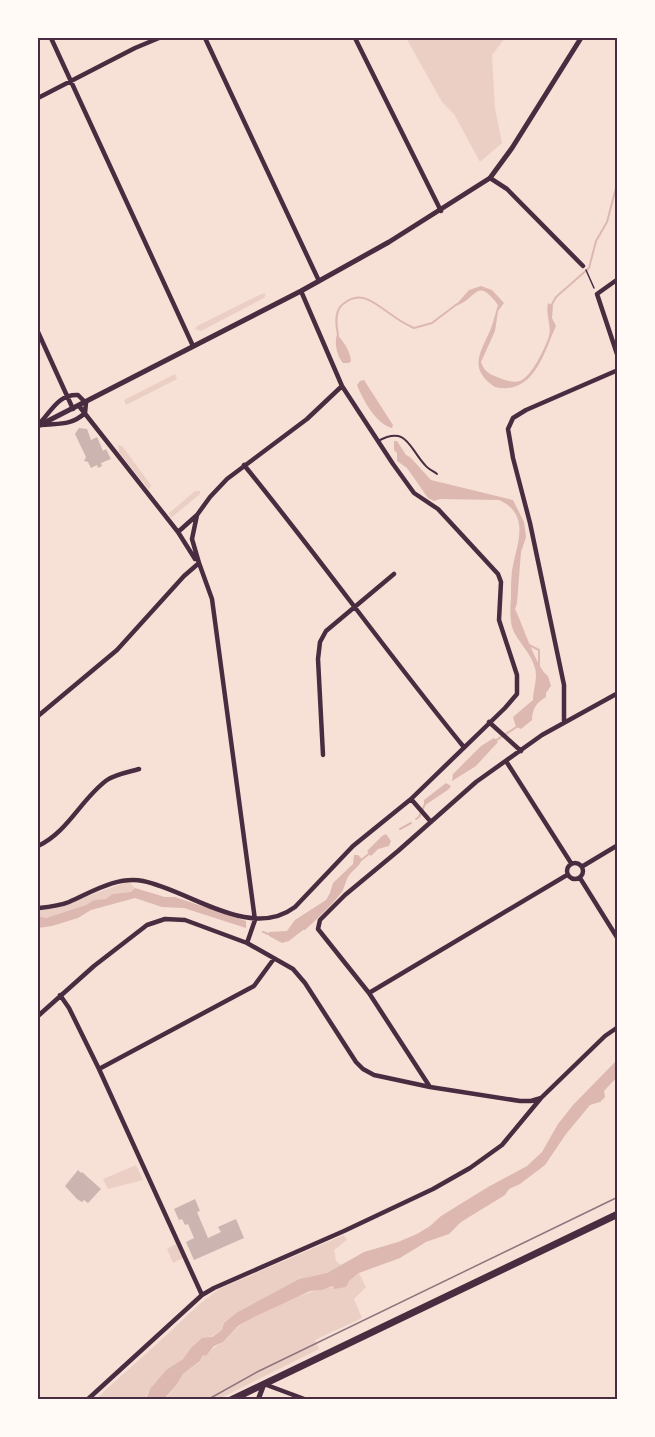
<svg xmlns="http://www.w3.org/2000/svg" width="655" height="1437" viewBox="0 0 655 1437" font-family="'Sofia Sans Condensed',sans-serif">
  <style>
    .green { fill: #ebcfc5 }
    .water { fill: #dcb8b0 }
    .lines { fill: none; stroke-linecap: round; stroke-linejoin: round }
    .stream { stroke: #dcb8b0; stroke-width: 2 }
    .building { fill: #ccb4b1 }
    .path { stroke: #4a2c40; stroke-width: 1.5 }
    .service { stroke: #4a2c40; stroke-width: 2 }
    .minor { stroke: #4a2c40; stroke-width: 4.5 }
    .tertiary { stroke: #4a2c40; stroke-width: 5 }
    .primary { stroke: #4a2c40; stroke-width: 7 }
    .tram { stroke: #8f747c; stroke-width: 1.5 }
    .neatline { fill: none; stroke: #4a2c40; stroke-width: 2 }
  </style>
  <rect width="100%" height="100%" fill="#f7e1d7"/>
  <!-- green -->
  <path class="green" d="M406,38H505L492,55L495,108L502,143L480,162L454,114L442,102Z
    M266,293L264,298L201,331L195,329L197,326L261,294Z
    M175,374L177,379L126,405L124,400Z
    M118,445L122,446L151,485L149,490L119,452Z
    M195,491H200V494L171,518L169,513Z
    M127,882L130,883L135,888L131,892L112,894L106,899L94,900L86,905L46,918L38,916V910L69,904L82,898Z
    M136,1165L143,1180L108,1189L103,1179Z
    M344,1235L347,1240L334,1250L336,1261L341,1265L327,1273L299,1279L236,1313L224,1323L222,1330L190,1349L183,1359L166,1370L150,1389L146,1397L141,1399L95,1400C120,1376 146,1354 171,1331C188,1315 201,1301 221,1288Z
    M176,1244L183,1258L173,1263L167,1249Z
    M359,1273L366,1287L354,1299L362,1318L315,1340L319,1349L219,1399L164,1400L177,1384L183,1374L200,1362L203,1355L206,1356C211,1349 217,1346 224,1341C230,1336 234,1329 241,1325C264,1309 318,1284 346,1287L350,1280Z"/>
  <!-- water -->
  <path class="water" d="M481,286L492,290L504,303L498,311L495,331L481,362C484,371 489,374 497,377C504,380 513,383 520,381C531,377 544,350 548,339C553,327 545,316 548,303L553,306L552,318L556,326C544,352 534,396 495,387C470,370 478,356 489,333C493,325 495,314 498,305C476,275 477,300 455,306L469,290Z
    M337,334C344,343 350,350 351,361L349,363H343C337,356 334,343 337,334Z
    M364,380L393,425L392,428C376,424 363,400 357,385L360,381Z
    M394,441H397L406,455L410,457L431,480L513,500L524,522L526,537L521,552L517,603L515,609C522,623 537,669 548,676L551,686L546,693V697C537,702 532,709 532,720L521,729L516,727L513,717L533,700C533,689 538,679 535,668C531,652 517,642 512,627C510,619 510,607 511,599C511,590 511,579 512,571C516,545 532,515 499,500L440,499L434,501L428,498L407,468L397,461V453L394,450Z
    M494,738L498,742L476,766L452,781L453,774L481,746Z
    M446,783L451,786L449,789L424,806V800Z
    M386,834L391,841L389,846L378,849L371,856L367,851L382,836Z
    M354,855H358L362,859C359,867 355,868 350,874C346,879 345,886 342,892C331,906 318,918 305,930H303L289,941L282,943L269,936V932L287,931L295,920L326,900L330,893L333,883L353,864Z
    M135,888L165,897H175L246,921V928L184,908L162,907L135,898L91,910L78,918L52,926L38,928V916L46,918L86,905L94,900L106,899L112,894L131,892Z
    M617,1060V1077L604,1091L605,1097L600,1102L590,1105L566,1134L545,1165L520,1184L509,1189L505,1195L461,1222L449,1234L426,1242L400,1258L359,1273L350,1280L346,1287L334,1289L333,1286L322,1290L310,1291L254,1317L238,1326L223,1342L214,1346L206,1356L203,1355L200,1361L183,1374L177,1384L164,1399H141L147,1397L150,1389L166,1370L183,1359L190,1349L202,1338L212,1337L222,1330L224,1323L236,1313L299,1279L327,1273L364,1252L398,1242L417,1234L430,1226L441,1216L488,1187L527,1166L542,1152L558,1124L573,1105Z"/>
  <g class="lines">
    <!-- stream -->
    <path class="stream" d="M551,306L556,297L589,268L596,241L607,222L618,180
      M338,335C336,325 334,311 343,304C361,289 374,303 389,313C397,319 405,324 414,328L432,323L457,304
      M529,645L539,650V667
      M495,741L518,726
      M416,819L419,817L425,804
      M400,829L411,823
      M360,861L370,853
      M263,932L271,935"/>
  </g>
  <!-- building -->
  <path class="building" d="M79,428L87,429L91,440L97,437L103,451L106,449L111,459L101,463L102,466L98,468L97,465L91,468L88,462L84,461L86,457L75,434Z
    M78,1170L81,1173L82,1172L101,1189L88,1203L84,1200L82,1202L77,1199L65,1186Z
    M195,1199L200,1211L197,1212L208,1238L221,1232L218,1227L236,1219L244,1238L194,1260L186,1242L194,1238L188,1224L185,1225L182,1219L179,1220L174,1209Z"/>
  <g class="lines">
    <!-- path -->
    <path class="path" d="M586,270L594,288"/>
    <!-- service -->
    <path class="service" d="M378,441C407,425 409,448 425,465C428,469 433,471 437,474"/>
    <!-- minor -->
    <path class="minor" d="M51,38L193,346
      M205,38L319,281
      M355,38L441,211
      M38,98L135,48L159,38
      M490,178L507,189L583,266
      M618,279L597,294L618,357
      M38,332L73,409
      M79,406L178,532L195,559
      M39,424C51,412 58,394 78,395L86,403L85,413C71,426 58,423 41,425
      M244,465C319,557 388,654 463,746
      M197,515L192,539L199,563L212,599L255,920L247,943
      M178,532L197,515L210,497L227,479L307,419L342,386
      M38,716L117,650L184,576L199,563
      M489,722L521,751
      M564,722V685L530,523L513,458L508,429L513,418L526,410L618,370
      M323,755L318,659L320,642L326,631L394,574
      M506,761L571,863
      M411,799L431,822
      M38,846C68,832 81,799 107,780C116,774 129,772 139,769
      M567 871a8 8 0 1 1 16 0a8 8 0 1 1-16 0Z
      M583,866L618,845
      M580,878L618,939
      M38,908C48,907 59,906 69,902C92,892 117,876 143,881C189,890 250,941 295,907L353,846L411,799L505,708L517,694V675L499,620L501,582L498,574L438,509L414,493L393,464L342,386L301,291
      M369,993L567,875
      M60,995L69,1008L99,1069L202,1295
      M38,1016L94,966L147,925L165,919L185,920L247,943L293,969L305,983L356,1062L363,1069L374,1075L430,1087L520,1101H531L541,1098
      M99,1069L254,986L273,960
      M430,1087L369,993L318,929L320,920L345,895L398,851L476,782L542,735L618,693
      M264,1384L307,1400
      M87,1400L202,1295L214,1288L344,1231L433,1189L470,1168L502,1145L541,1098L605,1036L618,1027"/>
    <!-- tertiary -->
    <path class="tertiary" d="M38,426L301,291L389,242L490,178L512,148L581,38
      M258,1400L264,1384"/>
    <!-- primary -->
    <path class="primary" d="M231,1400L618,1214"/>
    <!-- tram -->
    <path class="tram" d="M207,1400L257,1372L618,1197"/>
  </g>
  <!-- border -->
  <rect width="655" height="1437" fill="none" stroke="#fffaf5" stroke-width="78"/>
  <rect x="39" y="39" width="577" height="1359" class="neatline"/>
</svg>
